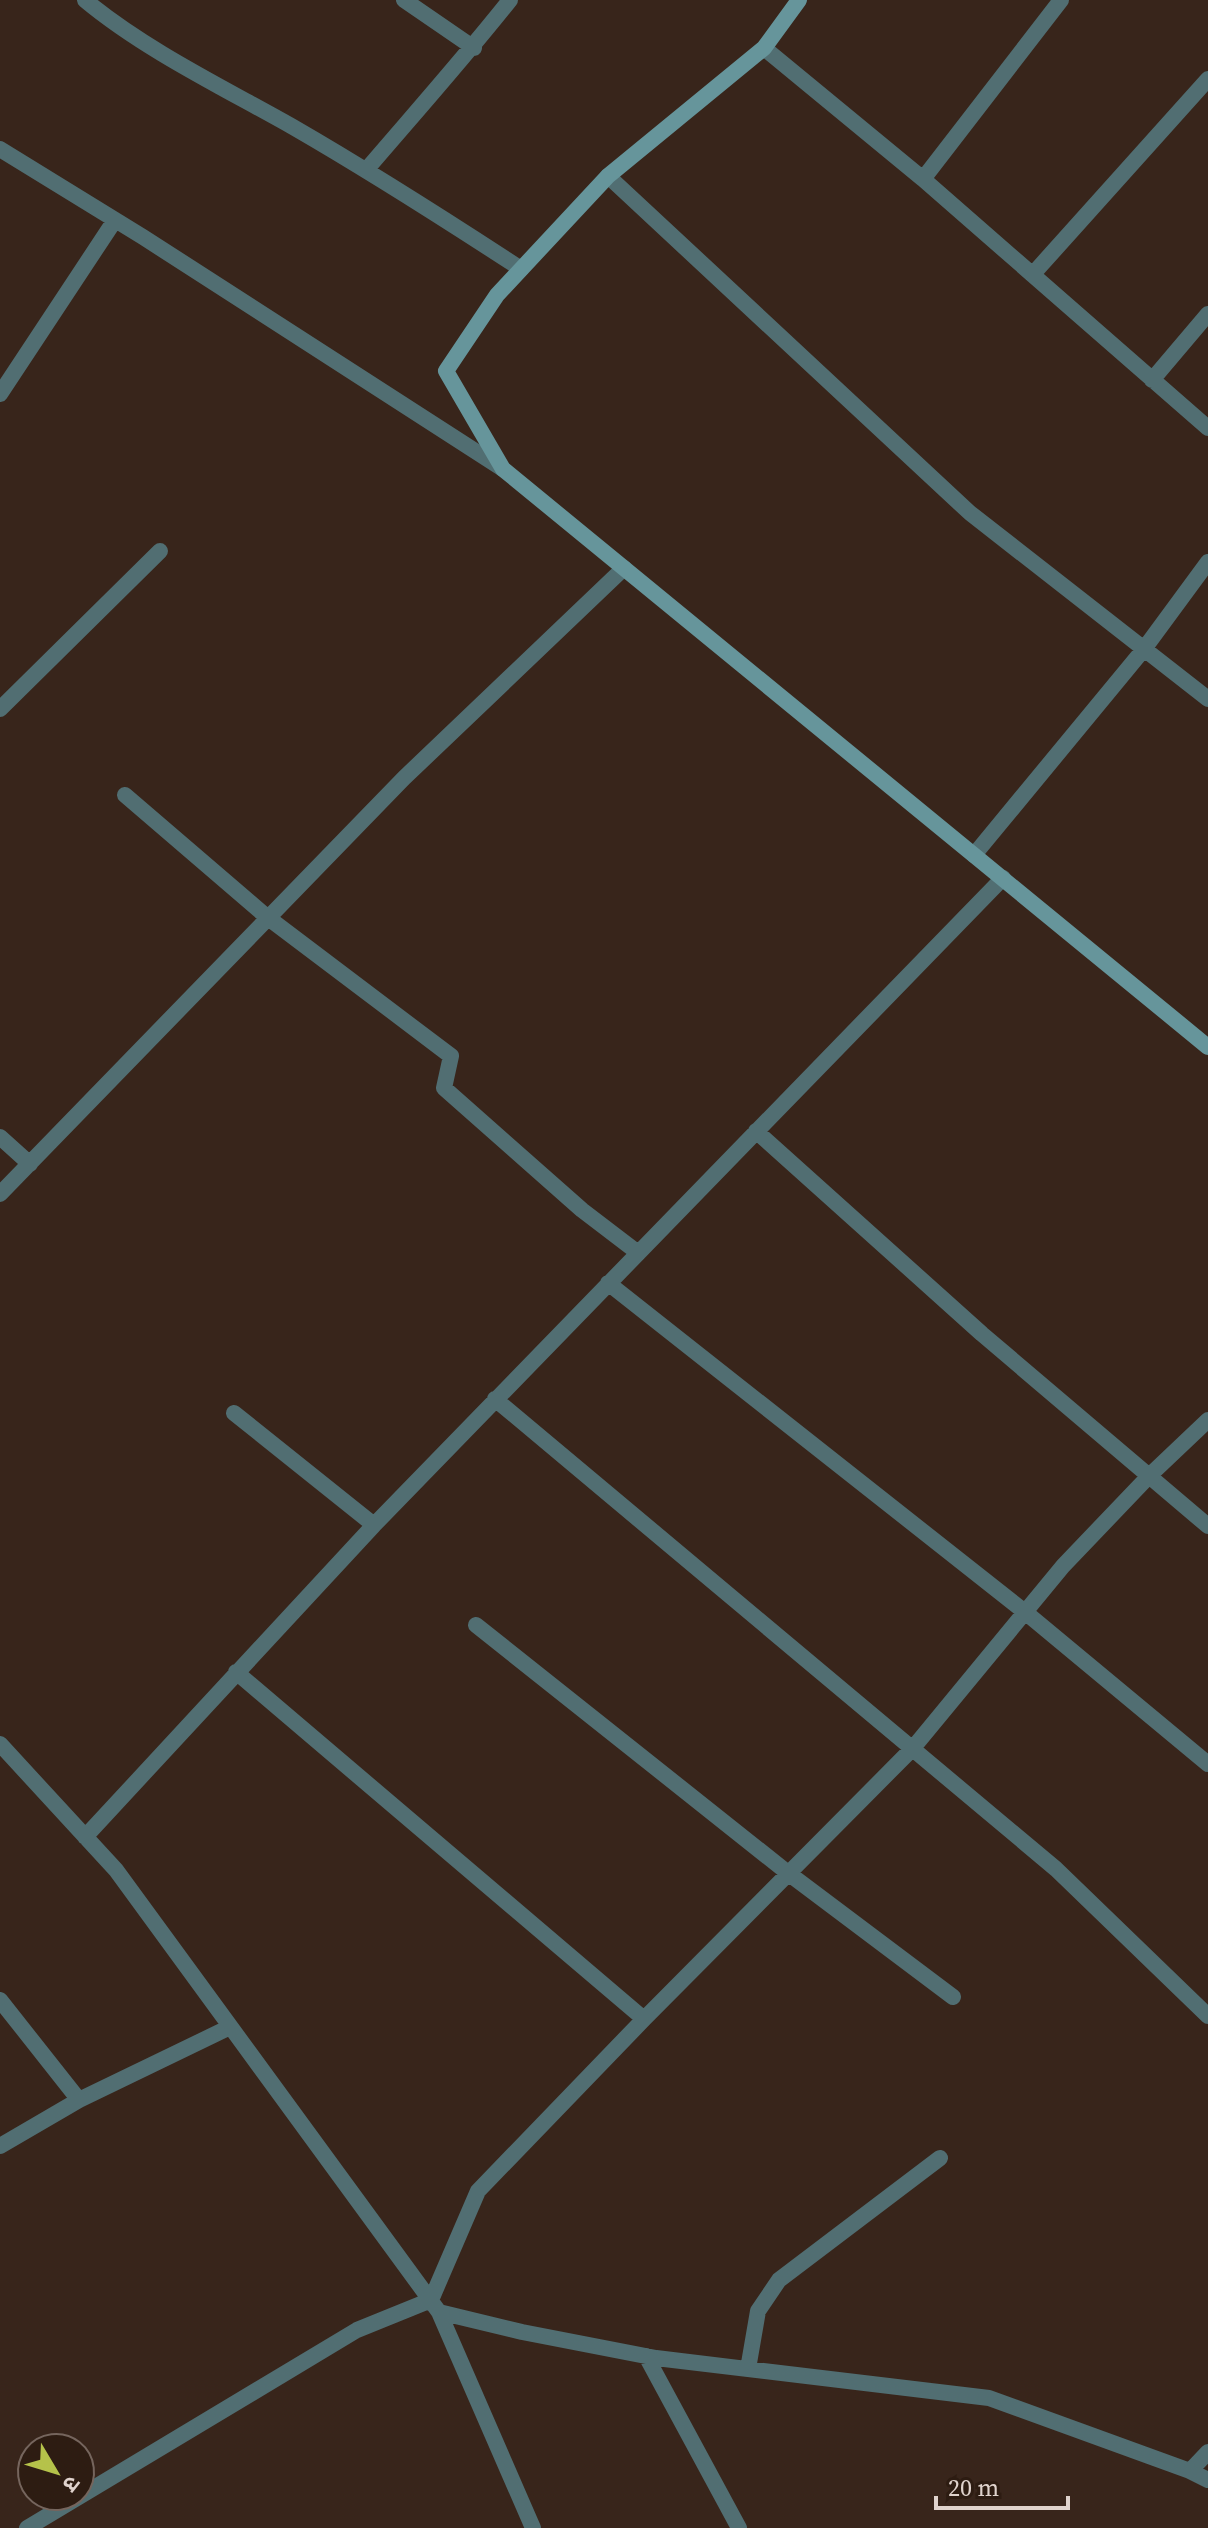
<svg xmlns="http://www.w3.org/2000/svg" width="1208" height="2528" viewBox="0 0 1208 2528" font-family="'Source Serif 4','Noto Sans Devanagari',serif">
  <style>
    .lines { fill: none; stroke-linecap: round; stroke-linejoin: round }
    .street { stroke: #516e72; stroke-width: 16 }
    .secondary { stroke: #66959b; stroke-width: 16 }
  </style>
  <rect width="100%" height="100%" fill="#38251b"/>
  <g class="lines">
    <!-- street -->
    <path class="street" d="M85,0C145,50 226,89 293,127C371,172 446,220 521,269
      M404,0L474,48
      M764,48L923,179L1208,428
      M0,149L143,237L503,469
      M367,169C415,113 464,58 510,0
      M608,176L970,513L1208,699
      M923,179L1061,0
      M1033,274L1208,79
      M1152,380L1208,314
      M0,394L115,220
      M0,709L160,551
      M125,795L267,917L451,1056L444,1088L582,1210L637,1252
      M974,855L1144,649L1208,562
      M756,1131L982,1334L1208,1526
      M0,1137L30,1164
      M0,1194L404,778L624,568
      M608,1283L1025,1612L1208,1764
      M495,1399L1056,1869L1208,2016
      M234,1413L374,1525
      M476,1625L788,1873L953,1997
      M236,1672L644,2019
      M0,1744L116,1870L439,2312L522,2332L656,2358L989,2398L1190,2471L1208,2480
      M85,1837L374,1525L1003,878
      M0,2000L79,2100
      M0,2146L79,2100L230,2027
      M439,2312L533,2528
      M646,2356L739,2528
      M748,2369L758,2311L779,2280L940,2158
      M1190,2471L1208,2452
      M27,2528L357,2330L431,2300L478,2191L644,2019L913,1748L1063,1566L1149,1476L1208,1420"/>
    <!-- secondary -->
    <path class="secondary" d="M799,0L764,48L608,176L497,295L446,371L503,469L1208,1047"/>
  </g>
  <!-- north arrow -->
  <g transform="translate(56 2472) rotate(128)"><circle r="38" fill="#2d1c12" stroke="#75655d" stroke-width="2"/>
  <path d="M0-6L14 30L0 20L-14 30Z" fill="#b5c24a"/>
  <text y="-12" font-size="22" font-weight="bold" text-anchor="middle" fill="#e0d3cd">उ</text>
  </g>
  <!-- scale -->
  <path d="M936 2496v12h132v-12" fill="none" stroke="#e0d3cd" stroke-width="4"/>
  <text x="948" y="2496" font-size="24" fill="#e0d3cd" stroke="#2d1c12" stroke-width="6" paint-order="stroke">20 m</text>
</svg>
